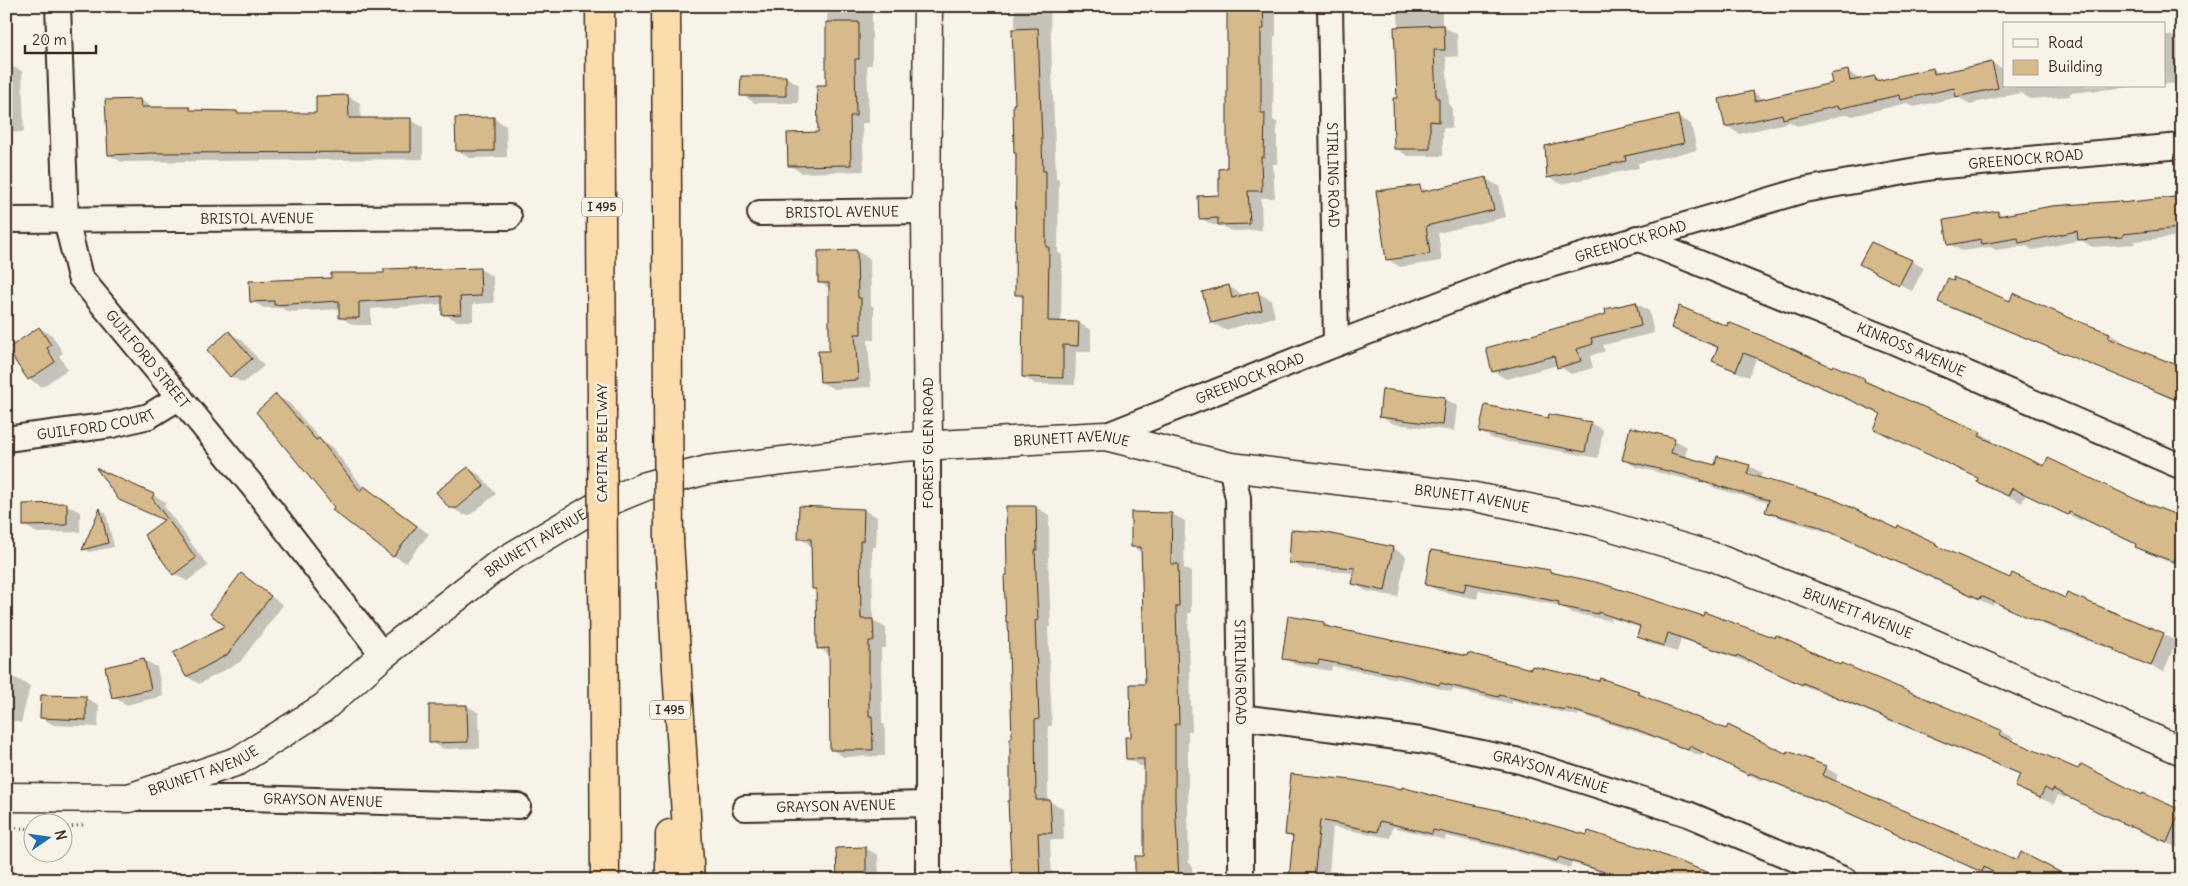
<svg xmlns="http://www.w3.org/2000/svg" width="2188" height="886" viewBox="0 0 2188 886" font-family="Delius,sans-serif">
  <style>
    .shadow { fill: #0003 }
    .building { fill: #d6ba8b; stroke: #3b2a1e }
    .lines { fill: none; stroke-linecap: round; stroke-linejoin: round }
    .minor-casing { stroke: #3b2a1e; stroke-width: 28 }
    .tertiary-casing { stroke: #3b2a1e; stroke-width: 31 }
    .motorway-casing { stroke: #3b2a1e; stroke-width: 31 }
    .path { stroke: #3b2a1e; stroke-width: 3; stroke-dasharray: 1 4; stroke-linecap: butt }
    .minor { stroke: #f7f3e8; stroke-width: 24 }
    .tertiary { stroke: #f7f3e8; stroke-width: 28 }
    .motorway { stroke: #fcdcac; stroke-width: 28 }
    .motorway-bridge-casing { stroke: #3b2a1e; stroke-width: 31; stroke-linecap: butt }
    .motorway-bridge { stroke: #fcdcac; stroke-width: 28 }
    .labels { text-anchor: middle; stroke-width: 5; stroke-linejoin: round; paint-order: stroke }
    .shield { fill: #f7f3e8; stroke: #73665b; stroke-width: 1 }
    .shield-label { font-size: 12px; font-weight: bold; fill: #3b2a1e }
    .street-label { font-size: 14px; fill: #3b2a1e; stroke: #f7f3e8 }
  </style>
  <rect width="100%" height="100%" fill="#f7f3e8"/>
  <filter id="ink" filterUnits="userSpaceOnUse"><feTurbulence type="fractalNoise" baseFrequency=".02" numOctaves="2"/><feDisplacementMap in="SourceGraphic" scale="10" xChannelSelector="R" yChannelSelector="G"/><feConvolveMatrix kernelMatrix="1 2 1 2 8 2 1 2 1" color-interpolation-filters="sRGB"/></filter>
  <g filter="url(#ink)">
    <!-- shadow -->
    <path class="shadow" d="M827,6H872V65H867L869,123H862L864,171L802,173L789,165L820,133L828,86Z
      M1015,6H1057V11H1050L1056,178L1059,180L1058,253L1062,255L1061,323H1079L1091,330V352H1076L1075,385L1036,384L1023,377L1024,299L1016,294Z
      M1229,6H1276V36H1274L1273,120L1277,122V164H1273L1275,198H1261L1262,230L1232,231L1221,225H1213L1200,218L1221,196L1228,170Z
      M1398,6H1442V26L1457,34L1458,56L1446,57L1449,105L1452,107V128H1443V156H1408L1395,148L1399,99Z
      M2164,35H2170L2182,42V83L2164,84Z
      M1992,63L2004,69V86H2140L2070,93V96L2030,99L2020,93L1970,104L1958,97L1914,107L1907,103L1852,116L1848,114L1797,126L1790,122L1739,134L1727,126L1753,92L1765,100L1833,84L1847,71L1861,80L1875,77L1882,81L1933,69L1941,74Z
      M6,64L22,71L24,132H6Z
      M786,77L799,85L798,103H755L742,95Z
      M348,96L360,103L361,120H410L423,127V159L122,162L109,155L140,100L153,107L189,109L195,112L239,114H318Z
      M1678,117L1691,124L1697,150L1638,163L1639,168L1561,184L1548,177Z
      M493,118L506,126L507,157L470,158L457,150Z
      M1486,179L1499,186L1506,217L1438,233L1442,261L1400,267L1387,259L1420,187L1429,192Z
      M2182,196V236L2135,241V244L2092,247L2081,240L2033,250L2026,246L1996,250L1990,247L1962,251L1949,244L1997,212L2005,216Z
      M857,251L870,259L871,305L874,307V340H868L871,387L834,389L821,382L830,352V289L820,282L819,252Z
      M1911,261L1924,268L1912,291L1874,271Z
      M480,269L493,277L494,303L473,304V321H457L444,314L443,304L371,309V325H353L340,317V309L288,312L282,308H264L252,301L332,279Z
      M1229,287L1242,294V297L1258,293L1271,300L1275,317L1225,330L1212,323Z
      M1940,301L2011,303L2070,319L2109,334L2122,341L2121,344L2178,367L2182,359V404L2127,379L1953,309Z
      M1636,303L1649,311L1654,333L1603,345L1605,351L1590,356L1593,368L1571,374L1558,365L1506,379L1493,371Z
      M6,306L13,311L6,321Z
      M39,328L52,335L63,353L59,356L68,369L42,387L29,379Z
      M1672,328L1833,369L1864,380L1980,433L1993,440L1992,443L2045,468L2182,519V567L2149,554L2136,547L2137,545L2083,519L2081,521L2026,494L2022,503L1991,488L1978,481L1979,478L1882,415L1756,359L1749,377L1727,368L1714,361L1719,349L1685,335Z
      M229,333L242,340L264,366L243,383L230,376Z
      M276,396L289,403L322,441L332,447L363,487L377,495L429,534L406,563L394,556L335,507Z
      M1444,398L1457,406L1454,431L1394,424L1381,417Z
      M1549,419L1590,423L1603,430L1598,458L1493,439L1481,432Z
      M1675,440L1687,447L1685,458L1716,466H1749L1762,473L1760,479L1898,531L1900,528L2010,580L2163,634L2176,641L2164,672L2116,651L2049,627L1994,602L1993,606L1831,533L1780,518L1767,511L1769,503L1714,488L1707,484L1636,467L1623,459Z
      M468,468L481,476L496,494L470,515H464L450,507Z
      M153,495L166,502L164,506L208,566L187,581L174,574L165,521L120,499Z
      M67,505L80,512V532L37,533L24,525Z
      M1036,507L1049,515V557H1048L1051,627H1048L1052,726H1048V801L1063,808L1064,840H1050L1052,880H1013L1011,802L1013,738L1008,508Z
      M101,510L106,513L114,547L89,552L84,549Z
      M864,510L877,517L876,547H872L873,621L886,628V648H881L882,723L885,725V756L844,757L831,749L830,655L819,648L818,591L814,588L812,546L799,538Z
      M1172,514L1185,521L1184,568L1191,572V613H1188L1192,731H1188V808L1189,863L1192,865V880H1141L1136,877L1146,857L1145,766H1140L1127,758L1146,685L1143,553L1132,547Z
      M1322,534L1393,548L1406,556L1398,597L1366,591L1353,583L1355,573L1303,569L1290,562Z
      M1550,571L1841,666L1842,664L2001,731L2014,738L2012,742L2182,812L2180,849L2112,819L2067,795L2065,798L2058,795L2054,804L2029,794L2016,786L2021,775L1816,690V691L1750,661L1749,663L1681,639L1677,652L1651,644L1638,636L1641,628L1611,618V621L1572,613L1560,606L1479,590L1477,599L1439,591L1426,584Z
      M242,575L283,605L240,662L199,684L186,676L228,626Z
      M1324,623L1336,630L1639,692L1651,700L1788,756L1825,767L1838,775L1835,782L2018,861L2055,871L1997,873L1995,878L1842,811L1763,779L1762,781L1703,752L1701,756L1652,737L1578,714V716L1512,701V704L1452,689V692L1414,682L1332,666L1331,671L1296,665L1283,658Z
      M144,660L157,667L163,696L126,705L114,697Z
      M6,676L17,679L30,686L21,723L6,719Z
      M86,698L99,705L98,727L54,725L41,718Z
      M467,706L479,713L480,748L444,749L431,742Z
      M1292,775L1706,873V871L1726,880H1626L1572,863L1570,868L1514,851L1446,836L1445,840L1393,827L1390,838L1333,827L1329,871L1336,872L1349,880H1290L1294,839L1286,834Z
      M865,848L878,855L879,880H838Z
      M2177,855L2182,856V880H2173Z
      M371,872H404L417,880H370Z"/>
    <!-- building -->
    <path class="building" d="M1227,6H1263L1264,29H1261V113H1265L1264,157H1261L1262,191H1248L1250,224L1218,225V218L1199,219L1198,196L1219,195V169L1227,168Z
      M826,22H859V59H855L856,116H850L851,165L788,166L787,133L818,132L817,85H826Z
      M1444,25L1445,50H1434L1436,98H1439V122L1430,121V149H1394L1393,98H1397L1394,27Z
      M1038,28L1043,171H1046V247H1049L1048,321L1079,322L1078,346L1063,345V378L1022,377L1023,295H1015L1016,153H1014L1013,104H1015L1012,29Z
      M1992,62L1998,88L1956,97L1954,88L1900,100L1899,95L1838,109L1837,106L1783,119L1782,114L1725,127L1719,99L1753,91L1755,101L1832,83L1830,74L1848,70L1850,81L1875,76L1876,81L1933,68L1934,74Z
      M741,76H786V96H740Z
      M348,95L349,118H411V152L151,153L108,155L105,100L140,99L141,107H190V110L237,111V113H316V96Z
      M1678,115L1684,143L1625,156L1626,161L1547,178L1545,146Z
      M494,117V151H456L455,118Z
      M1486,177L1494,210L1426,226L1430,254L1386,260L1376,191L1420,185L1421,192Z
      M2175,197L2179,228L2123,234V237L2078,240L2077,231L2019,243L2018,238L1982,244L1981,239L1948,245L1944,220L1998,211V216L2052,206L2121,201V203Z
      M1871,242L1912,260L1899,285L1859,264Z
      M857,250L858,298H861V334H855L858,380L820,382L818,351H829V283H818V251Z
      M415,268L416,270L480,268L481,296L460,297L461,314L442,315V296L359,302V318H339V301L274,305V301L250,302L249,281L331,278V273H384V269Z
      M1953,277L2010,301L2013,293L2070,318L2110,333L2108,338L2182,367V402L1938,302L1948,278L1954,281Z
      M1229,285L1232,298L1258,291L1262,310L1211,323L1202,292Z
      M1636,302L1641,326L1591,338L1593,344L1577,349L1581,361L1557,368L1554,356L1492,372L1486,348L1606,314L1605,309Z
      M1679,306L1727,326L1728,322L1782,344L1832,367L1833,365L1865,379L1864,381L1981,432L1979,436L2044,466L2048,458L2135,499L2182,517V542L2174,562L2135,547L2136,544L2069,512L2068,515L2012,488L2008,496L1977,482L1978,478L1874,429L1881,414L1754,357L1743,353L1736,371L1712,361L1718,347L1671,328Z
      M39,327L51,345L47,348L55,362L28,380L7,349Z
      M229,331L252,359L230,377L207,350Z
      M1382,389L1445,397L1442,425L1379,417Z
      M276,394L316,440L319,438L360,491L364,486L417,526L393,557L332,510L334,507L256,412Z
      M1485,405L1548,418L1549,414L1591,422L1585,452L1479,432Z
      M1630,427L1675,438L1671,453L1715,465L1717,456L1750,465L1747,474L1831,498L1898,529L1899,526L1936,543L1935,545L2010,578L2012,573L2065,598L2067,593L2164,633L2151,666L2114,651L2115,649L2036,620V621L1981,596L1980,599L1817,526L1765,512L1769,500L1700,481L1701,479L1622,460Z
      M468,467L484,486L457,508H449L436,492Z
      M96,468L154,494L152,498L196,558L173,575L144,535L164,520L119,500Z
      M67,503V525L23,526V504Z
      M799,506L864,509L863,541H860L861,619H873L874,641H869V716H872L873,750H830L829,648L817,649L816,589H812L811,539H798Z
      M1006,506H1036L1037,550H1035L1038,620L1035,621L1039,719L1035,720L1036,800H1050L1052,833H1038L1040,880H1012L1008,801H1010V737H1012L1008,622H1006L1004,576L1007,575Z
      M100,508L108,543L82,550Z
      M1131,512L1172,513L1171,564H1178L1179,606H1176L1179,724H1175V800L1179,880L1135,878V856H1144V759H1126L1125,737H1131L1130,684H1145L1141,547H1131Z
      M1291,530L1322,532L1393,547L1385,591L1352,584L1355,568L1289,563Z
      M1431,550L1550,570V572L1600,583L1703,616L1704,612L1775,638L1776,635L1840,665L1841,663L2001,730L1999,735L2078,769L2081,764L2142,795L2143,793L2181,810L2167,842L2098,812L2053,789L2052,792L2045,788L2040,798L2015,787L2020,774L1803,683L1802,685L1737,655L1736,657L1668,633L1664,646L1637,637L1640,626L1598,612V614L1558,606L1559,602L1466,583L1464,592L1425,585Z
      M241,573L271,596L227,655L186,677L173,653L225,626L210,614Z
      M1288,616L1324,622V626L1467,656L1468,653L1531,669L1532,666L1599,681L1600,678L1639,691L1638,694L1726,729L1728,725L1787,754L1788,751L1826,766L1822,775L2017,860L2021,852L2075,880H2007L1984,867L1982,872L1828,804L1750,773L1749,775L1690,746L1688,750L1638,730L1565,708V710L1499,695V697L1440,683L1439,685L1400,675L1319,660L1318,664L1282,659Z
      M144,658L151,689L112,698L105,667Z
      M41,695L86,696V720L40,718Z
      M429,705H467L468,742L429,743Z
      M1291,774L1353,780L1402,789V787L1441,798L1498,810L1587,835L1588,831L1647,849L1722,878V880H1628L1559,857L1557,861L1500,845L1433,830L1432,834L1380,821L1378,832L1320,820L1314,880H1289L1293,836L1285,835Z
      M866,847V880H837L836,848Z"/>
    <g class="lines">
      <!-- minor casing -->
      <g class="minor-casing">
        <g id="minor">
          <path id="s1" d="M58,6L66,220L80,277L251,484L383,655"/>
          <path id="s2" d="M1330,6L1336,344"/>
          <path id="s3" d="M760,213L926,211"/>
          <path id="s4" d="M6,220L509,217"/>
          <path id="s5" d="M1637,238L1890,340L2182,467"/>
          <path id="s6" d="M1105,436L1336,344L1513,276L1804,190L1933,167L2182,146"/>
          <path id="s7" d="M6,439L112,425L149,416L180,397"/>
          <path id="s8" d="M1231,467L1238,498L1241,717V880"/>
          <path id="s9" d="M1241,717L1420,740L1520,761L1688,814L1845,880"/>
          <path id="s10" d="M138,798H249L518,806"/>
          <path id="s11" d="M745,808L928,804"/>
          <path d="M928,880V445"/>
        </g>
      </g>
      <!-- tertiary casing -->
      <g class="tertiary-casing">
        <g id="tertiary">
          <path d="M928,6L926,211L928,445"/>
          <path id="s12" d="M6,797L129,798L238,761L323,708L383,655L499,564L597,506L646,486L707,470L901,447L1105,436L1231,467L1475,497L1592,521L1711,556L1909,633L2182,751"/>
        </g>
      </g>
      <!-- motorway casing -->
      <g class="motorway-casing">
        <path id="motorway" d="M600,6L602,409
          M666,6L668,397
          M669,540L690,880
          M603,573L605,880
          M670,834V880"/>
      </g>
      <!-- path -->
      <path class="path" d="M6,827L32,829
        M62,828L83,825"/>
      <!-- minor -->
      <use href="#minor" class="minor"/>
      <!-- tertiary -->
      <use href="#tertiary" class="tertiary"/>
      <!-- motorway -->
      <use href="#motorway" class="motorway"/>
      <!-- motorway-bridge casing -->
      <g class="motorway-bridge-casing">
        <path id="motorway-bridge" d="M668,397L669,540
          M602,409L603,573"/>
      </g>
      <!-- motorway-bridge -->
      <use href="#motorway-bridge" class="motorway-bridge"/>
    </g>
  </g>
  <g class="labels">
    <!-- shield labels -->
    <g class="shield">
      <rect x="582" y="197.5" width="40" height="19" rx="4"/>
      <rect x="650" y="700.5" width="40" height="19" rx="4"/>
    </g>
    <g class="shield-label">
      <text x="602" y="211">I 495</text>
      <text x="670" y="714">I 495</text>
    </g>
    <!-- street labels -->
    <g class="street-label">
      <text dy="5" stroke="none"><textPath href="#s6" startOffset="966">GREENOCK ROAD</textPath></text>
      <text dy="5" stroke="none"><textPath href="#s2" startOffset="169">STIRLING ROAD</textPath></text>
      <text dy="5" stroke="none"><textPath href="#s3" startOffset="82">BRISTOL AVENUE</textPath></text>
      <text dy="5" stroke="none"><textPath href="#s4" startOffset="251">BRISTOL AVENUE</textPath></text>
      <text dy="5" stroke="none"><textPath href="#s6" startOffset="561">GREENOCK ROAD</textPath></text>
      <text dy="5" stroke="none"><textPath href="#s5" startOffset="296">KINROSS AVENUE</textPath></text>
      <text dy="5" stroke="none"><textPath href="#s1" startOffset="379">GUILFORD STREET</textPath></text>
      <text dy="5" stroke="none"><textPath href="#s6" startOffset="156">GREENOCK ROAD</textPath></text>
      <text dy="5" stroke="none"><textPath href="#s7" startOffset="91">GUILFORD COURT</textPath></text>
      <text dy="5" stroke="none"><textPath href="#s12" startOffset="1162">BRUNETT AVENUE</textPath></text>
      <text transform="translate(602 443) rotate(-90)" y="5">CAPITAL BELTWAY</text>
      <text transform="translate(928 443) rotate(-90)" y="5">FOREST GLEN ROAD</text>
      <text dy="5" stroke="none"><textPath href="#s12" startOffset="1568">BRUNETT AVENUE</textPath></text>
      <text dy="5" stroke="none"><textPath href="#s12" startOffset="608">BRUNETT AVENUE</textPath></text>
      <text dy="5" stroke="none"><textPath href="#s12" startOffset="1972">BRUNETT AVENUE</textPath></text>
      <text dy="5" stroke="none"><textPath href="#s8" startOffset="206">STIRLING ROAD</textPath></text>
      <text dy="5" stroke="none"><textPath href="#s12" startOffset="202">BRUNETT AVENUE</textPath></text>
      <text dy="5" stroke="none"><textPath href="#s9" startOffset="315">GRAYSON AVENUE</textPath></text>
      <text dy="5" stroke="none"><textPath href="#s10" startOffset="185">GRAYSON AVENUE</textPath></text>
      <text dy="5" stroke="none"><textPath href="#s11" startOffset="91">GRAYSON AVENUE</textPath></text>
    </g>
  </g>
  <!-- margin -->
  <rect width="2188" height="886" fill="none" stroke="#f7f3e8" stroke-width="25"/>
  <rect x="12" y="12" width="2163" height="861" fill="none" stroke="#3b2a1e" stroke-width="2" filter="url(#ink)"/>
  <!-- legend -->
  <rect x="2003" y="22" width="162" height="65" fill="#f7f3e8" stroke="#aca397"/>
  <rect x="2013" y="39" width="25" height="8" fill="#f7f3e8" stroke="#aca397"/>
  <text x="2048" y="48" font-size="15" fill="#3b2a1e">Road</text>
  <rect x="2013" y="60" width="25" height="15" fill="#d6ba8b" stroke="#aca397"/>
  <text x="2048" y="72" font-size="15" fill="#3b2a1e">Building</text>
  <!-- north arrow -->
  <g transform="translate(48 838) rotate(77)"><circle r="24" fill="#f7f3e8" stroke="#aca397"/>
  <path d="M0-4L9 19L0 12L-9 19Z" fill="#1f6fb2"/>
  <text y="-8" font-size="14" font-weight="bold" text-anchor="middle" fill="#3b2a1e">N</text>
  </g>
  <!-- scale -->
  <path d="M25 45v8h71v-8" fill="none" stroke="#3b2a1e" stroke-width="2.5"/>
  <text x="32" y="45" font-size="15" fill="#3b2a1e" stroke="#f7f3e8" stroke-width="4" paint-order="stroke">20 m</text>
</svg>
